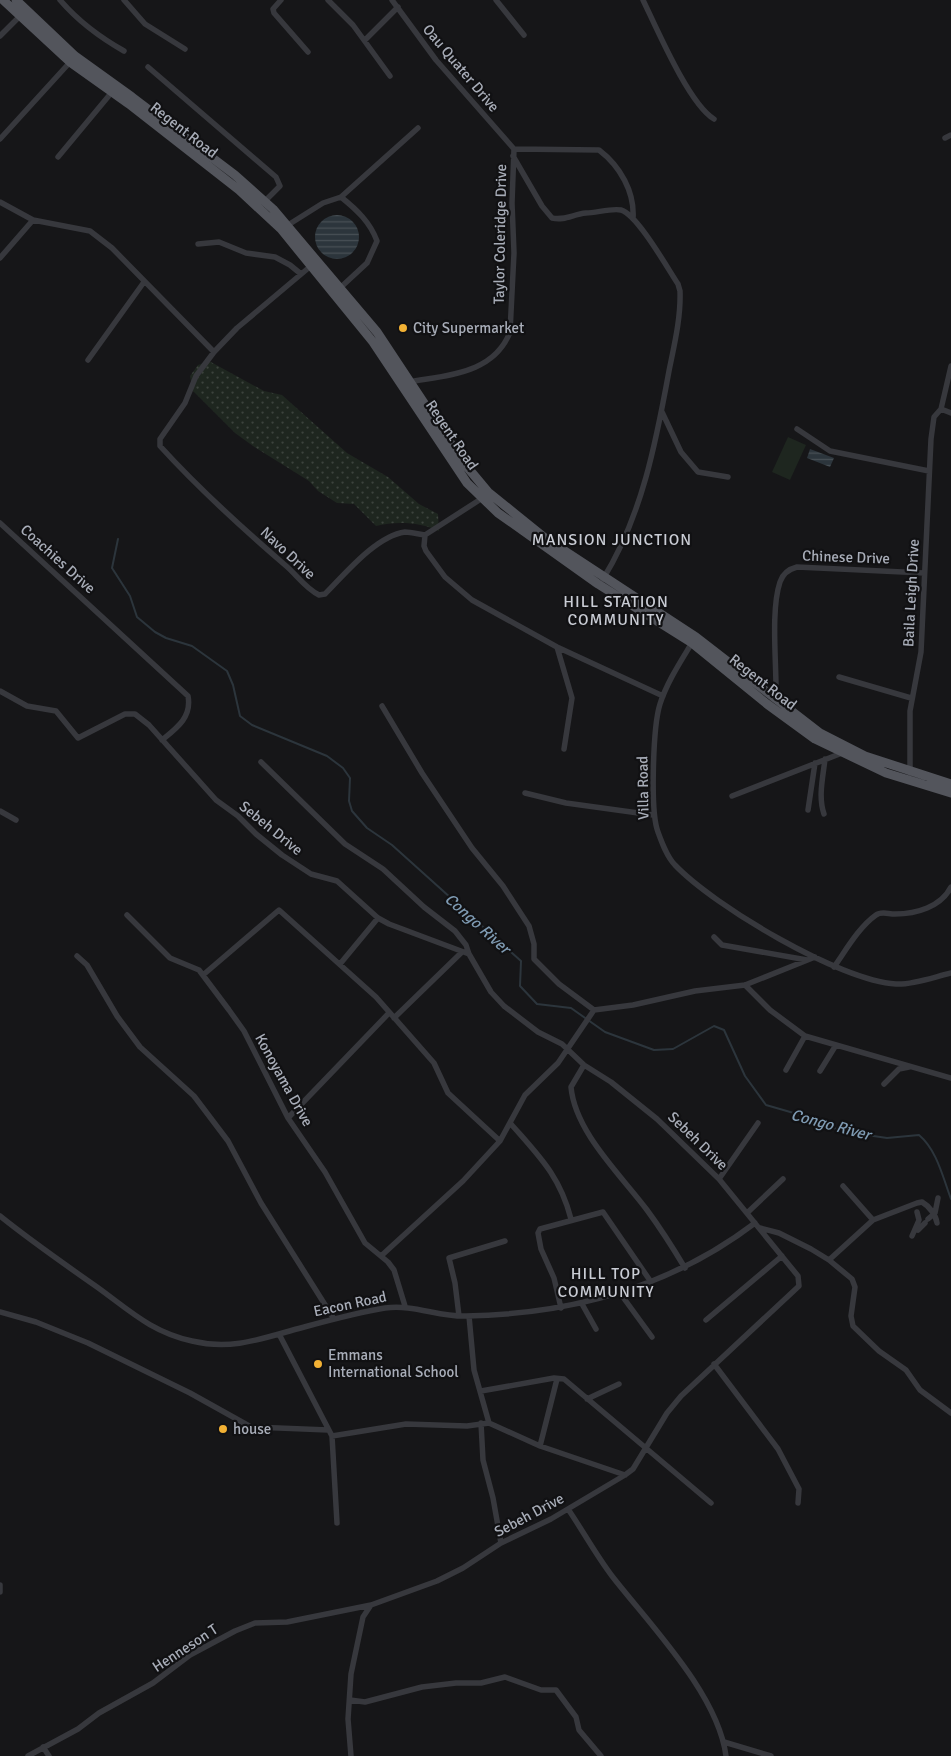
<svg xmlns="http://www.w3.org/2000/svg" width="951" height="1756" viewBox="0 0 951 1756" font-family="Signika,sans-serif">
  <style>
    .green { fill: #1e261f }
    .garden { fill: url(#garden-dots) }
    .water { fill: url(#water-rules) }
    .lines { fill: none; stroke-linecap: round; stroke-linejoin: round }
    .stream { stroke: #2c353c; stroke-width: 2 }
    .minor { stroke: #37383d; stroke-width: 5.5 }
    .primary { stroke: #53555c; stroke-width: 9 }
    .poi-dot { fill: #f2b134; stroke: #111113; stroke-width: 2 }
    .labels { text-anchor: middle; stroke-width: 4.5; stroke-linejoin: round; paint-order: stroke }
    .street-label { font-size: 15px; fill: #a8adb8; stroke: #111113 }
    .poi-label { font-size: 15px; fill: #a8adb8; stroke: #111113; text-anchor: start }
    .neighbourhood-label { font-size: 16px; letter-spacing: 1px; fill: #c9ccd4; stroke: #111113 }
    .water-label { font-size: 16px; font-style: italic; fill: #7f9bb3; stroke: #111113 }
  </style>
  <defs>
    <pattern id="garden-dots" width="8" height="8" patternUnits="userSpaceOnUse" patternTransform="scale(1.25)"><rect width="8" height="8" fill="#1e261f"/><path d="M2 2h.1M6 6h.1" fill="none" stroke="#3c433d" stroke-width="1.8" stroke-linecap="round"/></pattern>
    <pattern id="water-rules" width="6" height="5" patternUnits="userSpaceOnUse" patternTransform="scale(1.25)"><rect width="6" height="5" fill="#2c353c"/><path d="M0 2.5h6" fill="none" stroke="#485056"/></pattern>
  </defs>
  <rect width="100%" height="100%" fill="#161618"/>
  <!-- green -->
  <path class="green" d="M788,437L806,445L790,480L772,472Z"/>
  <!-- garden -->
  <path class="garden" d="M209,361L264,391L282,395L347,453L388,477L419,504L438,514L439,531C420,522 396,521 376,526L354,504L337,503L318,491L309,481L253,446L235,433L193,391L190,376L198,365Z"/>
  <!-- water -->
  <path class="water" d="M315 237a22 22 0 1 1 44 0a22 22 0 1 1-44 0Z
    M810,449L834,458L830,467L807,458Z"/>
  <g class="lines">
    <!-- stream -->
    <path class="stream" d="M118,539L112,568L130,596L137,617L155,632L166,638L192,646L227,671L233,685L240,716L252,725L327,756L343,768L350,778L349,801L352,811L367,828L392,845L521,961L520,986L537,1004L571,1008L605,1032L654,1050L673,1049L714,1026L724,1030L745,1076L766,1105L811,1118L833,1128L860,1134L887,1138L919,1135C937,1150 943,1178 951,1199"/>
    <!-- minor -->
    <path class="minor" d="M60,0C78,21 101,38 124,51
      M124,0L145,24L185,49
      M281,0L273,9L274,13L308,52
      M328,0L353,25L390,76
      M392,0L436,60L514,149
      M496,0L524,35
      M643,0C657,29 689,104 714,119
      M0,36L21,15
      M365,40L398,7
      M148,67L276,177L280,186L265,201
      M945,138L951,135
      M0,139L72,60
      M514,149L599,150C620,166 635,192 633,219
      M513,156L542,206L552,218C565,221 573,214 586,213C596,213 611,208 621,210C637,214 668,269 678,284L680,291C681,318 674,346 669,371C656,442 642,516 603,579
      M58,157L112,92
      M0,202L33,220L90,231L112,248L214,352
      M288,225L323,203L341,197L418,128
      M198,244L219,242L246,253L275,257L290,265L301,274
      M0,258L33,220
      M312,265L237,328L214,352L196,376L185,403L160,439V446C199,489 241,527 285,565C297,575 305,588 319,595L325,594C345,574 376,536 405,532C411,532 418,534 425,535L484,497
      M340,288L367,263L377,241C370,222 357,210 341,197
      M88,360L144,282
      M409,382C447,375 494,374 510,332L514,253L512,203L514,149
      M941,409L951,366
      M941,409L951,413
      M662,412L681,452L698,472L728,477
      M797,429L830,451L929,471
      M0,523L188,696C192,717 177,728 162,740
      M425,535L424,546L426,551L445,577L472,600L557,647L663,696
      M693,641C681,661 667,682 660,704C653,726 650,812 658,832C662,843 667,857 675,865C714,906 840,981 896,984C913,985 934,977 951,973
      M557,647L572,698L564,749
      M839,677L911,698
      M0,691L27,706L56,711L78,738L125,714H135L149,725L216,800L238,816L256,834L282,855L311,874L337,881L378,918L389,924L469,954L491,992L504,1006L538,1032L562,1044L584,1065L611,1082L657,1119L719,1179L798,1276L799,1286L681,1396L667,1413L633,1469L625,1475L551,1519L501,1543L463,1568L437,1581L371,1605L363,1617L351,1674L348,1719L351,1756
      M773,699L776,688C776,658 771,609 780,582C783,573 789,569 797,567L924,573
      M382,706L422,773L472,848L503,886L529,926L534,944V959L559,984L594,1010
      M261,762L345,844L383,869L424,907L455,931L466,945L469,954
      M910,773V711L921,652L931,439L934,417L941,409
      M525,793L566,803L653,815
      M732,796L842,753
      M808,810L815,763
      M0,811L16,820
      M824,814C818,797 823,777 825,759
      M127,915L170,958L199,970L229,1010L244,1031L288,1118L325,1172L365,1243L388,1262L394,1270L405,1306
      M714,937L722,945L807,960
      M77,956L87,965L117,1016L140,1047L194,1096L228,1141L261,1203L334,1319
      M340,964L378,918
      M834,967C846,950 859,927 876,915C881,911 888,914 895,914C916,914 941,907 951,887
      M203,975L279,910L376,997L434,1063L448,1093L500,1141
      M745,985L770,1010L805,1036L951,1078
      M394,1018L462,952
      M584,1065L571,1087C575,1132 621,1175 647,1210C661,1229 673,1248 685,1268
      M786,1070L805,1036
      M820,1071L836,1045
      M884,1084L899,1069L909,1067
      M288,1118L388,1014
      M511,1124C539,1156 560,1176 571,1219
      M719,1179L758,1123
      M843,1186L873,1220
      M747,1213L783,1179
      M0,1216C31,1241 64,1264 97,1287C129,1310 151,1332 192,1341C229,1350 258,1340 293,1330C323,1322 354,1313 385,1308C413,1304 439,1317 466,1316C571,1314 671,1287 755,1223
      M928,1219L935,1213L938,1198
      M760,1228L779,1233L811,1249L829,1260L852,1279L855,1287L851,1316L853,1326L879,1351L906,1370L920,1390L951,1413
      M918,1230L925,1223
      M912,1236L919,1220L917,1212
      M381,1256L463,1181L500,1141L525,1095L558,1063L594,1010L633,1005L695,991L745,985L815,957
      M829,1260L873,1220L917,1203L922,1202C929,1206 936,1215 937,1223
      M620,1293L652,1337
      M582,1304L596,1329
      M561,1308L554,1278L541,1249L538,1233L540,1229L603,1212L651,1282
      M0,1312L36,1322L88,1343L190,1393L251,1427L328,1430
      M459,1316L455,1283L449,1258L505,1241
      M469,1316L474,1370L489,1423L540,1446L625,1475
      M706,1320L782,1256
      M279,1334L332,1436L337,1523
      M714,1364L778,1449L799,1489L798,1503
      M481,1391L554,1378L564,1379L711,1503
      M587,1399L619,1384
      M481,1423L483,1460L493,1498L501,1543
      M332,1436L406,1424L467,1426L489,1423
      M540,1446L557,1379
      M568,1509C583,1531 596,1555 612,1576C650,1625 718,1694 726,1756
      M0,1585V1592
      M350,1700L365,1702L422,1687L456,1683H481L505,1677L541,1690H556L576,1717L579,1730L601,1756
      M724,1742L771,1756
      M43,1747L49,1756
      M28,1756L78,1729L99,1713L153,1683L190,1655L235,1631L255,1623L287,1622L371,1605"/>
    <!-- primary -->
    <path class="primary" d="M3,0L70,62L129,104L239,190L281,229L373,342L467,483L498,513L598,584L692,643L767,704L815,739L886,773L951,793
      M16,0L75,56L132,97L235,175L273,209L377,332L463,462L488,492L545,538L696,637L820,733L865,756L951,784"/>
  </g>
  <!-- markers -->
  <g class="poi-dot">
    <circle cx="403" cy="328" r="5"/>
    <circle cx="318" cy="1364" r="5"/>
    <circle cx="223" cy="1429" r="5"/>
  </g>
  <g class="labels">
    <!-- street labels -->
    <g class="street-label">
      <text transform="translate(461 68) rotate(50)" y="5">Oau Quater Drive</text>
      <text transform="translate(184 130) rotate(38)" y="5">Regent Road</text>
      <text transform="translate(500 234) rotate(-89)" y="5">Taylor Coleridge Drive</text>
      <text transform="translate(452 435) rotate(56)" y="5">Regent Road</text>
      <text transform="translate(288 553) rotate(43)" y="5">Navo Drive</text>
      <text transform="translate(846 557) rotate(2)" y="5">Chinese Drive</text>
      <text transform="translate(58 559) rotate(42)" y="5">Coachies Drive</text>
      <text transform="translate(911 593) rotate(-87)" y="5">Baila Leigh Drive</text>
      <text transform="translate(763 682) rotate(38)" y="5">Regent Road</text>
      <text transform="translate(643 788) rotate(-91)" y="5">Villa Road</text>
      <text transform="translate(271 828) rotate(39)" y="5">Sebeh Drive</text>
      <text transform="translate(284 1080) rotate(61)" y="5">Konoyama Drive</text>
      <text transform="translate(698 1141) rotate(44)" y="5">Sebeh Drive</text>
      <text transform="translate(350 1304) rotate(-12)" y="5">Eacon Road</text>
      <text transform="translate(529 1515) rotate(-28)" y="5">Sebeh Drive</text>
      <text transform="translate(185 1648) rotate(-33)" y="5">Henneson T</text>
    </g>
    <!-- poi labels -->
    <g class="poi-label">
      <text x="413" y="333">City Supermarket</text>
      <text x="328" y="1360">Emmans<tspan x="328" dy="17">International School</tspan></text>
      <text x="233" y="1434">house</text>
    </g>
    <!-- neighbourhood labels -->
    <g class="neighbourhood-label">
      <text x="612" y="545">MANSION JUNCTION</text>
      <text x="616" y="607">HILL STATION<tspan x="616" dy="18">COMMUNITY</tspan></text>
      <text x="606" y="1279">HILL TOP<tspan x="606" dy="18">COMMUNITY</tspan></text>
    </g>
    <!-- water labels -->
    <g class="water-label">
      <text transform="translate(478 923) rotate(42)" y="6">Congo River</text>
      <text transform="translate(831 1124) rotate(15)" y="6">Congo River</text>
    </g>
  </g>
</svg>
